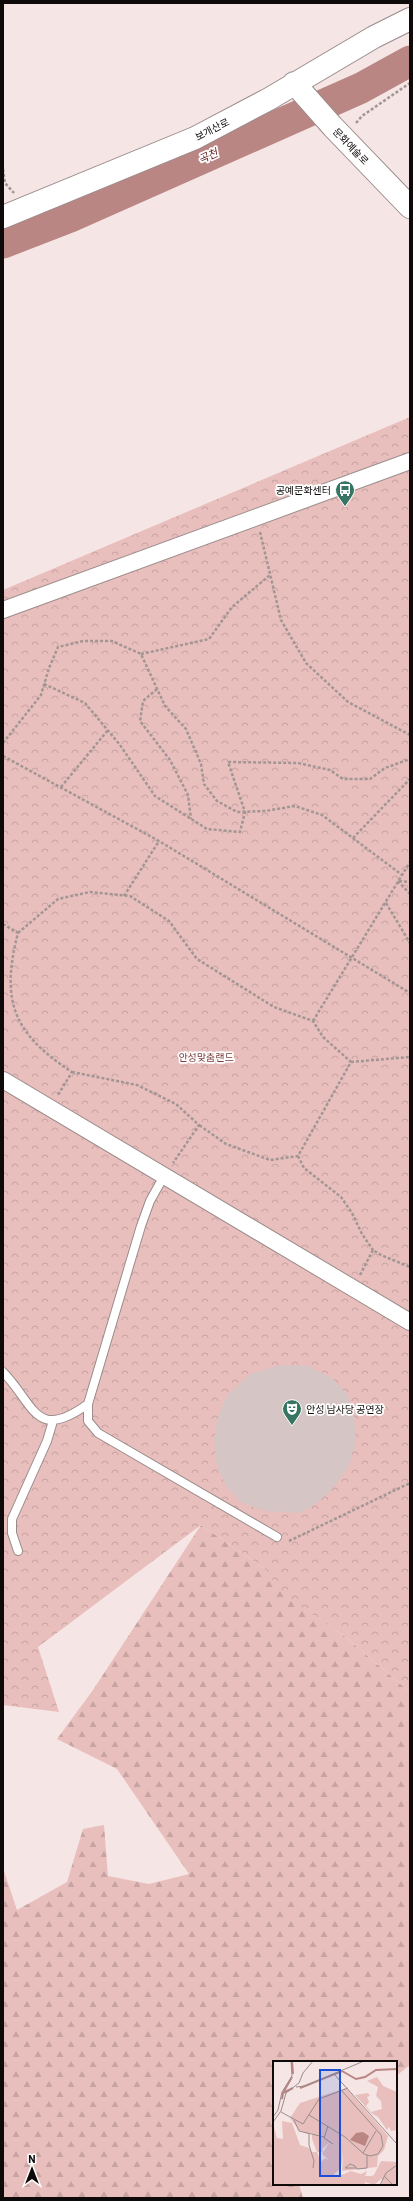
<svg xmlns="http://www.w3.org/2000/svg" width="413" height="2201" viewBox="0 0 413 2201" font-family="Barlow,'Noto Sans KR',sans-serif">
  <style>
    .forest { fill: url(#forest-firs) }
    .park { fill: url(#park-crowns) }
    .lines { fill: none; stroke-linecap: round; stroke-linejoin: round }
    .river { stroke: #ba8684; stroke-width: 31 }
    .building { fill: #d5c5c4 }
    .lane-casing { stroke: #9a8c8b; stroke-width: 10 }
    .street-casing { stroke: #9a8c8b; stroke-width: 18 }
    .secondary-casing { stroke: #9a8c8b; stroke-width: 24 }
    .path { stroke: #a29695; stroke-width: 2.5; stroke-dasharray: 3 2; stroke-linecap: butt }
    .lane { stroke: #fff; stroke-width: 8 }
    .street { stroke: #fff; stroke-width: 16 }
    .secondary { stroke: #fff; stroke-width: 22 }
    .labels { text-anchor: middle; stroke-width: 3.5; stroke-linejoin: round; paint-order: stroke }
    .street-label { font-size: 10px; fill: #0f0a0a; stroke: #fff }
    .poi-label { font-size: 10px; fill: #0f0a0a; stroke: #fff; text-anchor: end }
    .park-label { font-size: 10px; fill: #7d3938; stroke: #fff }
    .water-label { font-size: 11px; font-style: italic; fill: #662425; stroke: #fff }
    .inset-river { fill: none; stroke: #ba8684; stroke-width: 2 }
    .inset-road { fill: none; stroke: #998d8d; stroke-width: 1 }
    .view { fill: #1d4ed8; fill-opacity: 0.15; stroke: #1d4ed8; stroke-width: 2 }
    .inset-edge { fill: none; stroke: #0f0a0a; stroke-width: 2 }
  </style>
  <defs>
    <pattern id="forest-firs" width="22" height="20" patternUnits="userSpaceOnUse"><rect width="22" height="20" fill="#e9bfbd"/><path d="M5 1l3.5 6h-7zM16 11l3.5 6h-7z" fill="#c7a3a1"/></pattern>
    <pattern id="park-crowns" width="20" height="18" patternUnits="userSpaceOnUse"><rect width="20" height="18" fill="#e9bfbd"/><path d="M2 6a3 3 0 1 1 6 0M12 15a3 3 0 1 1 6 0" fill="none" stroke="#c7a3a1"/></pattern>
  </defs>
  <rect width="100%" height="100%" fill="#f5e5e4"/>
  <!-- forest -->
  <path class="forest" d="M201,1525L264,1568L284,1595L342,1634L410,1692V2065L396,2076V2062H274V2184H299L303,2198H3V1868L17,1910L67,1882L83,1829L104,1825L108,1876L149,1884L189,1874L117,1769L57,1739L93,1690Z"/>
  <!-- park -->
  <path class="park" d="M410,417V1692L342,1634L283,1595L264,1568L201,1525L38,1647L59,1712L3,1705V590Z"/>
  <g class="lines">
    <!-- river -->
    <path class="river" d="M3,243L70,217L361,88L410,61"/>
  </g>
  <!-- building -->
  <path class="building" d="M280,1365L308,1366L332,1378L348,1395L354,1413L356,1441L349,1465L331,1491L310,1508L299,1513L265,1511L241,1502L227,1487L217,1467L214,1439L219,1413L228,1394L251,1374Z"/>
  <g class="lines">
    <!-- lane casing -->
    <g class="lane-casing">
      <path id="lane" d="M164,1176L150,1201L141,1226L88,1404V1421L98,1433L277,1537
        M3,1372C35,1405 35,1442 88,1404
        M18,1551L12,1533V1519L47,1441L53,1421"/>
    </g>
    <!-- street casing -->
    <g class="street-casing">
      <path id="street" d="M3,610L410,461
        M3,1080L410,1322"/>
    </g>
    <!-- secondary casing -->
    <g class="secondary-casing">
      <path id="secondary" d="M294,83L333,127L410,207
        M3,217L195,138L269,99L374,37L410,19"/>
    </g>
    <!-- path -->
    <path class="path" d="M356,123L362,116L410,83
      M3,169L5,183L14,193
      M260,532L281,620L306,663L348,702L410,735
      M141,654L209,639L232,607L270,575
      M44,684L85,703L120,745L155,796L207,829L240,832L245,812L228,762L298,763L330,770L343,779H370L385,768L410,759
      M157,689L143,701L140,721L170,760L188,795L191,819
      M3,743L41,695L49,668L58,647L83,641H112L141,654L165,706L186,729L201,764L204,784L217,801L237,812L265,811L295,806L322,815L402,875
      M3,756L159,841L410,993
      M61,787L108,730
      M353,838L410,779
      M398,881L410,894
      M399,881L410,882
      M124,896L159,841
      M386,903L410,943
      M3,924L18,933C0,1002 14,1034 72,1072L58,1095
      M18,933L58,899L90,892L130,896L169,921L197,959L274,1007L313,1021L323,1037L351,1062L298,1156L270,1160L226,1144L199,1125
      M313,1021L410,862
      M351,1062L410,1057
      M72,1072L137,1085L176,1104L199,1125L173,1163
      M298,1156L304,1168L341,1197L352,1213L362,1234L373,1250
      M360,1275L373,1250L381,1255L410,1267
      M289,1541L410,1483"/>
    <!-- lane -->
    <use href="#lane" class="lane"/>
    <!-- street -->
    <use href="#street" class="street"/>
    <!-- secondary -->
    <use href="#secondary" class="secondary"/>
  </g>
  <!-- icons -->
  <defs>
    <g id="bus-pin" transform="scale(1)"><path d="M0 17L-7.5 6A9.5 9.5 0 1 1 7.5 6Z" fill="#357562" stroke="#fff"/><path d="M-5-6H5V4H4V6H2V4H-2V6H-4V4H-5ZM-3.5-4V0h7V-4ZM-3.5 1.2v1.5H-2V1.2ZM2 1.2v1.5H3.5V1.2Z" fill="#fff"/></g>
    <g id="theatre-pin" transform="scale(1)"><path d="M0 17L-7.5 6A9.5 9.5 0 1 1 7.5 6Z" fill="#357562" stroke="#fff"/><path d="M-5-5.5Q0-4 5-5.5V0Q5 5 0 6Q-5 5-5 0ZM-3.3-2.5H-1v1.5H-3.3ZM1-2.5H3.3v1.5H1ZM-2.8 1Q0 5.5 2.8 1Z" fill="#fff"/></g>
  </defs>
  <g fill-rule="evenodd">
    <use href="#bus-pin" x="345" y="490"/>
    <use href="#theatre-pin" x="292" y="1409"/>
  </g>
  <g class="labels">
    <!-- street labels -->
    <g class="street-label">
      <text transform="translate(212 129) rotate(-27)" y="4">보개산로</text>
      <text transform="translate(351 146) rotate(46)" y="4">문화예술로</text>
    </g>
    <!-- poi labels -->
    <g class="poi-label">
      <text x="331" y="494">공예문화센터</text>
      <text x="306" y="1413" text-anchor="start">안성 남사당 공연장</text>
    </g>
    <!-- park labels -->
    <g class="park-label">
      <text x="206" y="1061">안성맞춤랜드</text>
    </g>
    <!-- water labels -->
    <g class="water-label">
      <text transform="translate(208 156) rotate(-24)" y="4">곡천</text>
    </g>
  </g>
  <!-- overview -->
  <g transform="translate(273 2061)">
    <rect width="124" height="124" fill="#f5e5e4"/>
    <path d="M104,16L110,25L124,31V69L118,70L116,66L114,69L105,56L98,52L82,34L95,32L97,35L94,36L96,41L93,45L98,51L109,48L108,40L103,35L105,26L94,20ZM9,60L19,62L27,84L36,87L39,91H44L48,101L52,97L56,99L49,93L56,82L70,93L68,107L61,113L64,116L78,110L88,113L94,110L92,115H98L101,114L108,100L124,101V124H108L110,119L108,118L101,124L92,121V124H0V63L4,77L10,78Z" fill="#e9bfbd"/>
    <path d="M73,27L115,75L111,89L105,95L104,106L69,110L70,93L56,82L49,88L50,91H44L39,78V72L34,73L26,69L17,57L27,42Z" fill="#e9bfbd"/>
    <path d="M90,71L96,75L92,85L77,79L83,72Z" fill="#ba8684"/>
    <path class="inset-river" d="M19,0L20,13M27,27L69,10L83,18L92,16L103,9L124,8M10,32L19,16M9,38L10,32L20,27"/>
    <path class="inset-road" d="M61,13L124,83M23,26L32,25L91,0M8,51L30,63L46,38L75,27M36,54L72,76L91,93L97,95L105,93L110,85L108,74L69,30M0,56L5,49L9,31L19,15L18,0M21,59L26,70L51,76M0,61L8,50L13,32L26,22L30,12L40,0M55,65L51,77L60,83M36,73V84L41,100L40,107M90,92L103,70M83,107H72L77,103L82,105L84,108L94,107V94M111,115L120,124M107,124L113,112L124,104"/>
    <path class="view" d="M47,9H67V115H47Z"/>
    <rect width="124" height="124" class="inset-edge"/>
  </g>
  <!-- border -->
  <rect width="413" height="2201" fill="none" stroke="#0f0a0a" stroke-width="8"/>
  <!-- north arrow -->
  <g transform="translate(32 2169)" stroke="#ffffff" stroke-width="3" paint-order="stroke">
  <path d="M0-3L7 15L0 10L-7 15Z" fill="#0f0a0a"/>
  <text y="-6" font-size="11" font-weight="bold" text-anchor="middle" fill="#0f0a0a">N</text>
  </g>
</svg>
